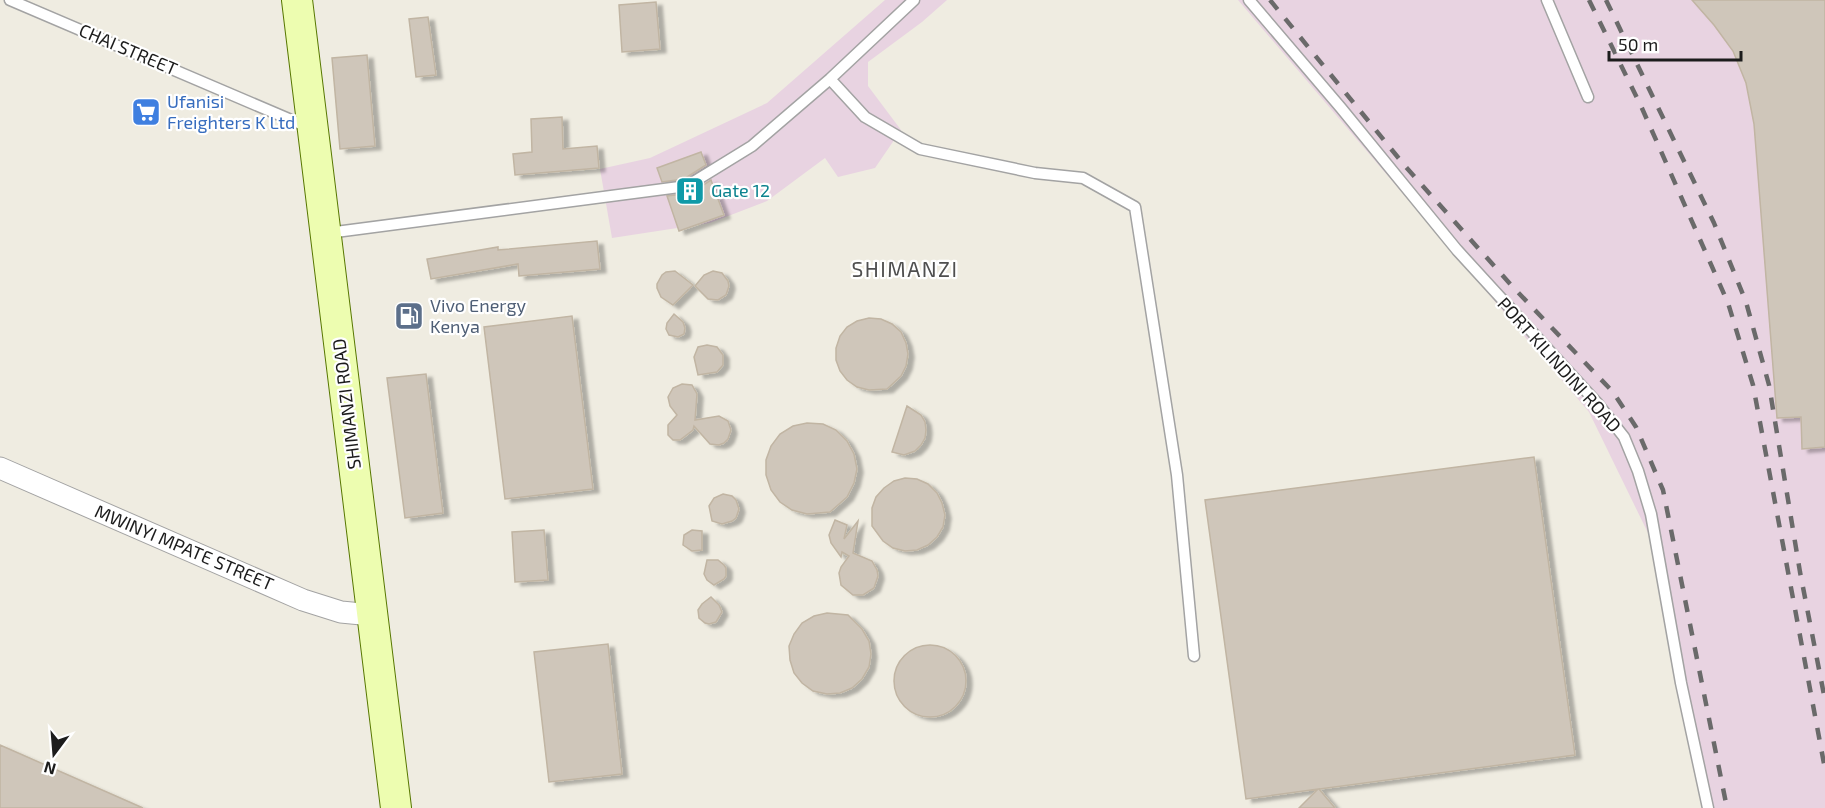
<svg xmlns="http://www.w3.org/2000/svg" width="1825" height="808" viewBox="0 0 1825 808" font-family="'Exo 2',sans-serif">
  <style>
    .industrial { fill: #e8d3e1 }
    .building { fill: #cfc6ba; stroke: #c1b5a3; stroke-width: 1.5; filter: url(#shadow) }
    .lines { fill: none; stroke-linecap: round; stroke-linejoin: round }
    .lane-casing { stroke: #a3a3a3; stroke-width: 13 }
    .street-casing { stroke: #a3a3a3; stroke-width: 23 }
    .secondary-casing { stroke: #577700; stroke-width: 32 }
    .lane { stroke: #fff; stroke-width: 10 }
    .street { stroke: #fff; stroke-width: 21 }
    .secondary { stroke: #edfdb0; stroke-width: 30 }
    .rail { stroke: #6a6a6a; stroke-width: 4.5; stroke-dasharray: 12 12; stroke-linecap: butt }
    .labels { text-anchor: middle; stroke-width: 4.5; stroke-linejoin: round; paint-order: stroke }
    .street-label { font-size: 18px; fill: #1c1c1c; stroke: #fff }
    .shop-label { font-size: 18px; fill: #366cbe; stroke: #fff; text-anchor: start }
    .culture-label { font-size: 18px; fill: #0d838f; stroke: #fff; text-anchor: start }
    .service-label { font-size: 18px; fill: #4e5e75; stroke: #fff; text-anchor: start }
    .quarter-label { font-size: 21px; letter-spacing: 1.5px; fill: #4f4f4f; stroke: #fff }
  </style>
  <defs>
    <filter id="shadow"><feDropShadow dx="6" dy="3.5" stdDeviation="1.5" flood-color="#0004"/></filter>
  </defs>
  <rect width="100%" height="100%" fill="#efece1"/>
  <!-- industrial -->
  <path class="industrial" d="M885,0H947L922,22L868,62V86L901,130L875,168L838,177L825,158L767,201L710,223L612,238L600,169L650,158L767,103Z
    M1238,0H1825V808H1707L1649,535L1589,412Z"/>
  <!-- building -->
  <path class="building" d="M1692,0H1825V447L1802,449L1801,417L1777,418L1754,124L1746,83L1733,51L1714,25Z
    M656,2L660,49L622,52L619,5Z
    M428,17L436,75L416,77L409,19Z
    M367,55L375,146L340,149L332,58Z
    M562,117L563,149L597,146L599,168L515,175L513,154L532,152L531,119Z
    M701,152L706,165L684,179L662,182L657,168Z
    M711,180L724,215L679,231L667,196L691,193Z
    M597,241L600,269L519,276L518,264L431,279L427,259L498,247V250Z
    M675,271L693,285L673,305L661,297L657,288V284L662,275L666,272Z
    M713,271L722,273L728,281L729,286L726,295L718,300L708,299L695,286L704,275Z
    M674,314L683,322L685,328L684,334L678,337L669,335L666,329L667,323Z
    M572,316L593,489L505,499L484,327Z
    M869,318L881,319L892,324L901,332L906,343L908,354L906,366L901,376L887,389L869,390L857,387L847,380L840,371L836,360V348L840,336L847,327L857,321Z
    M707,345L717,347L723,355V365L717,372L698,375L694,357L698,347Z
    M426,374L443,513L405,518L387,378Z
    M682,384L692,385L697,394L695,420L719,416L728,421L731,430L728,439L724,443L719,445L710,444L694,426L693,430L680,440H673L668,435V425L677,415L670,406L668,397L673,388Z
    M907,406L921,415L925,422L926,430L925,438L921,445L915,451L904,455L892,452Z
    M807,423L823,424L836,430L847,441L854,454L857,469L854,483L847,497L830,512L807,514L792,510L780,502L771,490L766,475V460L771,446L780,434L793,426Z
    M1534,457L1575,755L1319,789L1335,808H1299L1318,789L1246,799L1205,500Z
    M905,478L917,479L928,484L937,493L942,503L945,515L943,527L937,537L928,545L917,550L905,551L893,548L883,541L872,526V508L876,497L884,488L894,481Z
    M723,494L732,496L736,500L739,509L736,518L732,521L722,524L712,521L709,506L714,498Z
    M835,520L847,525L844,539L858,521L853,553L872,561L877,570L878,576L874,588L863,595H853L841,585L839,573L841,567L849,556L842,552L841,557L831,543L829,535Z
    M544,530L548,580L515,582L512,532Z
    M692,530L702,531V550L692,551L683,545L684,535Z
    M707,560H718L724,565L726,568V576L724,579L714,585L707,580L704,574Z
    M711,597L719,605L722,612L716,622L709,624L705,623L699,618L698,610L702,604Z
    M827,613L848,615L862,629L869,641L871,654L869,667L862,679L852,688L840,693L827,694L813,691L802,683L794,673L790,660L789,646L794,634L802,623L814,616Z
    M608,644L622,774L549,782L534,652Z
    M894 681a36 36 0 1 1 72 0a36 36 0 1 1-72 0Z
    M0,745L143,808H0Z"/>
  <g class="lines">
    <!-- lane casing -->
    <g class="lane-casing">
      <path id="lane" d="M10,0L310,128
        M1249,0L1341,108L1457,250L1598,404L1624,437L1638,471L1651,514L1681,683L1708,808
        M1547,0L1588,97
        M830,79L865,117L920,149L1035,173L1083,178L1135,207L1177,475L1194,656
        M328,233L687,186L752,146L830,79L914,0"/>
    </g>
    <!-- street casing -->
    <g class="street-casing">
      <path id="street" d="M0,468L303,600L341,612L372,615"/>
    </g>
    <!-- secondary casing -->
    <g class="secondary-casing">
      <path id="secondary" d="M297,0L396,808"/>
    </g>
    <!-- lane -->
    <use href="#lane" class="lane"/>
    <!-- street -->
    <use href="#street" class="street"/>
    <!-- secondary -->
    <use href="#secondary" class="secondary"/>
    <!-- rail -->
    <path class="rail" d="M1270,0L1405,166L1512,286L1613,392L1636,427L1663,490L1727,808
      M1589,0L1641,106L1728,303L1753,385L1825,769
      M1606,0L1714,223L1746,302L1769,385L1800,572L1825,700"/>
  </g>
  <!-- icons -->
  <defs>
    <g id="supermarket-square" transform="scale(1.5)"><rect x="-9" y="-9" width="18" height="18" rx="4" fill="#3f7fe0" stroke="#fff"/><path d="M-6-5.5h2.5l.6 2H6L4.5 2H-2.5L-4.4-4H-6ZM-1.5 3.2a1.3 1.3 0 1 0 .1 0ZM3 3.2a1.3 1.3 0 1 0 .1 0Z" fill="#fff"/></g>
    <g id="building-square" transform="scale(1.5)"><rect x="-9" y="-9" width="18" height="18" rx="4" fill="#0f9aa8" stroke="#fff"/><path d="M-4-6H4V6H1V3H-1V6H-4ZM-2.5-4.3h1.7v1.8h-1.7ZM.8-4.3h1.7v1.8H.8ZM-2.5-1h1.7V.8h-1.7ZM.8-1h1.7V.8H.8Z" fill="#fff"/></g>
    <g id="fuel-square" transform="scale(1.5)"><rect x="-9" y="-9" width="18" height="18" rx="4" fill="#5c6f8a" stroke="#fff"/><path d="M-5.5-6h7V0h2V4h1.3V-2.5L3-4.5l.8-.8L6-3V5H2.5V1h-1V6h-7ZM-4.2-4.7v3.2H.2V-4.7Z" fill="#fff"/></g>
  </defs>
  <g fill-rule="evenodd">
    <use href="#supermarket-square" x="146" y="112"/>
    <use href="#building-square" x="690" y="191"/>
    <use href="#fuel-square" x="409" y="316"/>
  </g>
  <g class="labels">
    <!-- street labels -->
    <g class="street-label">
      <text transform="translate(128 50) rotate(23)" y="6">CHAI STREET</text>
      <text transform="translate(1559 365) rotate(48)" y="6">PORT KILINDINI ROAD</text>
      <text transform="translate(347 404) rotate(-97)" y="6">SHIMANZI ROAD</text>
      <text transform="translate(184 548) rotate(23)" y="6">MWINYI MPATE STREET</text>
    </g>
    <!-- shop labels -->
    <g class="shop-label">
      <text x="167" y="108">Ufanisi<tspan x="167" dy="21">Freighters K Ltd</tspan></text>
    </g>
    <!-- culture labels -->
    <g class="culture-label">
      <text x="711" y="197">Gate 12</text>
    </g>
    <!-- service labels -->
    <g class="service-label">
      <text x="430" y="312">Vivo Energy<tspan x="430" dy="21">Kenya</tspan></text>
    </g>
    <!-- quarter labels -->
    <g class="quarter-label">
      <text x="905" y="277">SHIMANZI</text>
    </g>
  </g>
  <!-- north arrow -->
  <g transform="translate(54 754) rotate(196)" stroke="#ffffff" stroke-width="4.5" paint-order="stroke">
  <path d="M0-4.5L10 22L0 15L-10 22Z" fill="#1c1c1c"/>
  <text y="-9" font-size="16" font-weight="bold" text-anchor="middle" fill="#1c1c1c">N</text>
  </g>
  <!-- scale -->
  <path d="M1609 51v9h132v-9" fill="none" stroke="#1c1c1c" stroke-width="3"/>
  <text x="1618" y="51" font-size="18" fill="#1c1c1c" stroke="#ffffff" stroke-width="4.5" paint-order="stroke">50 m</text>
</svg>
